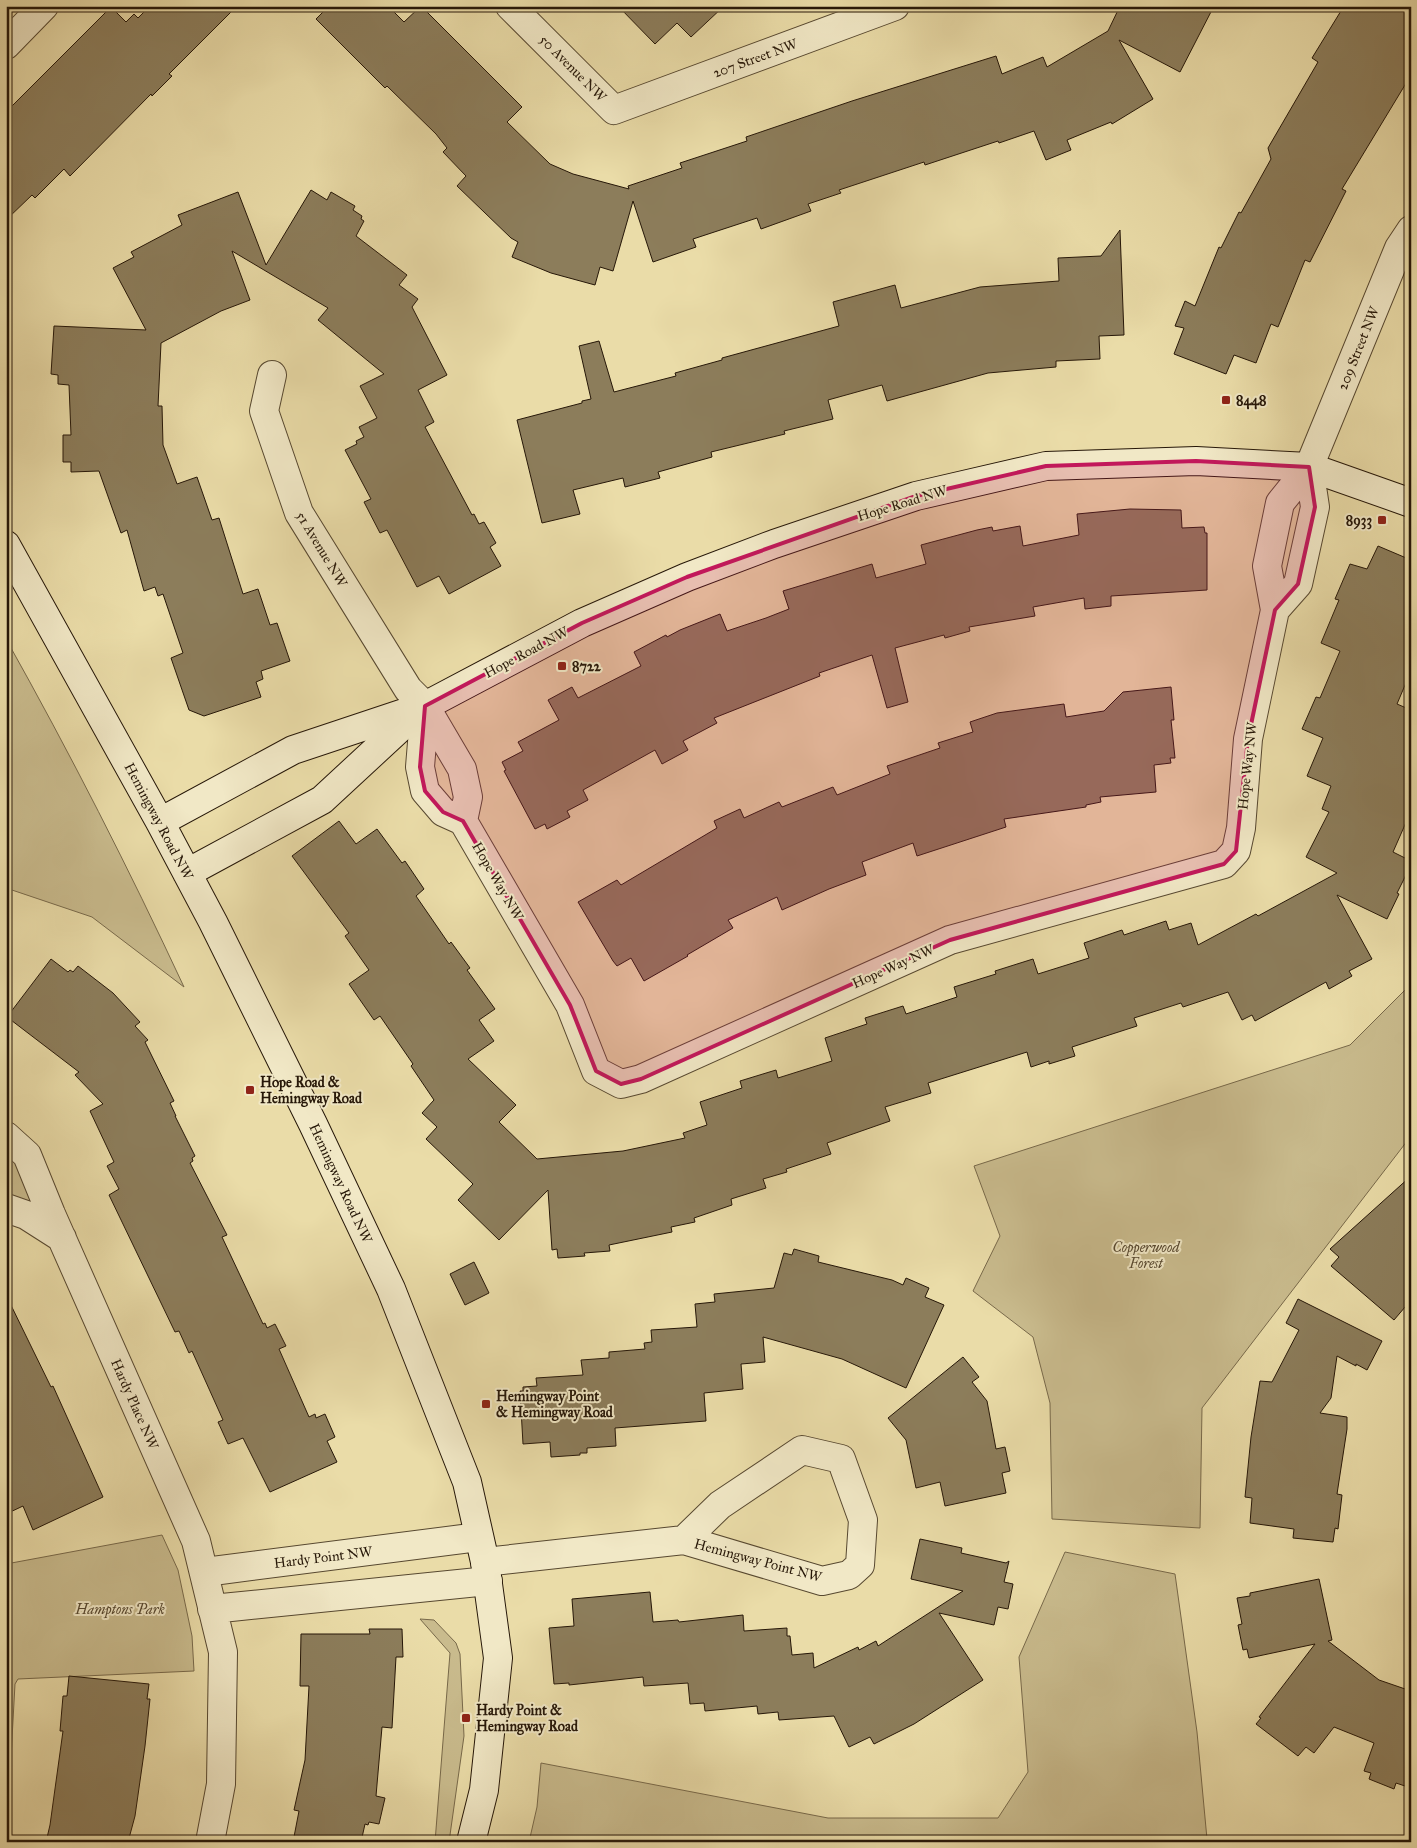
<svg xmlns="http://www.w3.org/2000/svg" width="1417" height="1848" viewBox="0 0 1417 1848" font-family="'IM FELL Great Primer',serif">
  <style>
    .green { fill: #c9bb8d; stroke: #78694a }
    .building { fill: #8c7d5b; stroke: #261708 }
    .lines { fill: none; stroke-linecap: round; stroke-linejoin: round }
    .street-casing { stroke: #574830; stroke-width: 30 }
    .secondary-casing { stroke: #261708; stroke-width: 30 }
    .street { stroke: #f1e8c6; stroke-width: 28 }
    .secondary { stroke: #f1e8c6; stroke-width: 28 }
    .marked { fill: #c2185b; fill-opacity: 0.2; stroke: #c2185b; stroke-width: 4; stroke-linejoin: round }
    .poi-dot { fill: #8f2418; stroke: #f1e8c6; stroke-width: 2 }
    .labels { text-anchor: middle; stroke-width: 4; stroke-linejoin: round; paint-order: stroke }
    .street-label { font-size: 14px; fill: #261708; stroke: #f1e8c6 }
    .poi-label { font-size: 14px; font-weight: bold; fill: #261708; stroke: #f1e8c6; text-anchor: start }
    .park-label { font-size: 14px; font-style: italic; fill: #574830; stroke: #f1e8c6 }
  </style>
  <rect width="100%" height="100%" fill="#eadca8"/>
  <filter id="stains"><feTurbulence type="fractalNoise" baseFrequency=".004" numOctaves="4"/><feColorMatrix values="0 0 0 0 .2 0 0 0 0 .09 0 0 0 0 .02 0 0 0 .5 -.17"/></filter>
  <radialGradient id="worn" r=".72"><stop offset=".6" stop-color="#630" stop-opacity="0"/><stop offset="1" stop-color="#630" stop-opacity=".3"/></radialGradient>
  <!-- green -->
  <path class="green" d="M6,639C70,753 129,869 184,987L92,917L6,888Z
    M1411,984V1136L1202,1408L1200,1528L1052,1519L1050,1403L1033,1337L973,1291L1000,1236L974,1166L1350,1045Z
    M6,1136L51,1214L6,1206Z
    M162,1535L178,1570L192,1636L194,1671L18,1679L15,1684L11,1757L6,1753V1564Z
    M1065,1552L1175,1574L1197,1732L1207,1839L1215,1842H529L537,1807L541,1763L828,1818H998L1028,1772L1019,1657Z
    M420,1619L434,1620L456,1643L460,1654L464,1736L449,1842H435L450,1653Z"/>
  <!-- building -->
  <path class="building" d="M150,6H237L169,74L172,76L152,96L151,94L70,176L64,169L35,198L32,195L6,220V112L111,7L126,22L134,14L138,18Z
    M329,6H388L404,22L421,6L522,107L507,122L550,164L573,174L629,189L628,186L682,168L680,163L747,141L746,137L852,101L996,56L1002,74L1043,57L1047,67L1108,31L1120,6H1214L1180,72L1119,40L1153,99L1112,124L1111,122L1067,140L1071,150L1046,160L1034,131L999,143L998,141L925,165L924,162L839,190L841,193L808,204L811,211L761,229L757,218L693,239L696,247L653,262L633,201L613,271L600,267L595,285L551,273L512,257L518,242L511,238L457,186L466,176L443,152L447,148L436,134L387,86L385,88L316,19Z
    M618,6H724L691,37L677,23L655,44Z
    M1344,6H1411V75L1342,189L1346,191L1310,262L1305,260L1278,327L1271,324L1256,363L1234,355L1226,374L1174,354L1184,328L1175,326L1185,301L1195,306L1219,247L1221,248L1239,212L1241,213L1271,159L1268,148L1318,62L1312,58Z
    M311,190L327,200L331,192L355,206L353,210L362,216L361,219L364,221L356,236L407,275L399,285L418,299L412,307L447,375L418,390L434,422L425,427L472,515L474,514L479,524L484,522L496,543L490,547L501,566L449,594L439,576L417,587L387,530L380,533L364,502L371,499L345,450L357,444L356,441L364,437L359,427L377,418L360,386L384,374L318,320L328,308L232,251L250,300L221,311L161,343L158,406H162L163,445L177,484L197,477L212,520L219,518L243,594L258,589L270,625L277,623L290,661L261,671L263,679L256,682L261,697L204,716L189,710L171,658L183,653L163,594L158,596L155,587L144,591L127,530L121,533L99,471L71,472V462H63V435H71L69,385L58,384V375L51,374L54,326L146,330L113,268L134,257L131,252L182,225L178,215L238,192L266,265Z
    M1120,230L1124,335L1099,336L1100,359L1056,361V367L988,373L887,401L882,385L828,400L833,419L784,431L785,434L711,452L712,457L658,472L660,478L625,487L623,478L573,490L580,514L542,523L517,420L582,403V401L591,399L579,346L599,341L614,392L676,376L675,373L722,360V358L839,326L833,302L895,285L901,308L980,287L1059,281L1058,258L1101,256Z
    M1130,509L1181,510L1182,528L1204,527L1205,533H1207V590L1111,596V606L1085,609L1084,598L1033,607L1035,616L969,627L970,631L945,638L944,635L895,648L908,702L887,708L872,655L819,673L820,676L714,718L717,723L683,741L688,750L662,764L655,750L583,790L588,800L567,811L570,817L547,829L545,824L535,829L504,771L506,770L502,762L523,751L518,742L559,720L548,700L572,687L578,698L641,666L634,652L666,635L667,637L680,630L720,614L727,631L766,618L789,609L783,591L872,564L876,578L926,564L921,545L977,530L992,527L993,531L1020,526L1023,546L1079,535L1077,514Z
    M1378,546L1411,560V671L1397,704L1411,710V811L1393,852L1411,861V865L1397,893L1399,894L1387,919L1337,895L1372,959L1349,971L1352,976L1329,989L1326,982L1255,1021L1252,1015L1242,1020L1228,992L1183,1007L1181,1003L1134,1018L1137,1026L1072,1047L1075,1056L1049,1064V1061L1031,1067L1027,1052L928,1083L931,1093L885,1107L890,1121L827,1143L831,1154L786,1169L787,1172L763,1179L766,1188L731,1199L732,1205L694,1218L695,1222L671,1227L672,1232L609,1245L610,1251L584,1253L585,1256L558,1258L557,1249L552,1250L548,1190L499,1240L458,1200L473,1184L426,1139L437,1127L422,1113L434,1100L411,1066L413,1064L380,1016L374,1020L349,984L369,970L345,936L349,933L292,856L339,821L356,844L377,829L402,863L405,861L424,889L416,896L449,944L451,942L470,968L467,970L495,1009L479,1020L494,1041L468,1059L516,1105L499,1122L537,1159L623,1151L685,1138L683,1133L707,1125L700,1102L742,1088L740,1081L776,1070L778,1078L832,1061L825,1038L867,1024L865,1018L903,1006L906,1014L957,997L954,987L996,974L995,971L1033,959L1038,974L1089,958L1084,943L1122,930L1124,935L1166,921L1169,930L1191,923L1198,945L1256,914L1258,916L1337,873L1306,857L1329,812L1322,809L1331,786L1307,776L1323,738L1302,729L1316,697L1320,698L1340,651L1321,643L1339,600L1335,599L1350,564L1367,569Z
    M1171,687L1174,720H1171L1175,758H1170L1171,763L1154,765L1156,792L1100,797L1101,802L1086,805V807L1004,819L1006,827L917,856L913,843L862,862L866,875L829,889L782,910L777,897L728,920L733,928L687,955L688,956L644,981L631,958L617,966L613,961L578,902L617,880L621,885L717,828L714,821L740,809L744,818L779,802L782,807L833,787L837,795L890,774L887,766L940,748L938,743L973,732L970,722L997,713L1064,704L1066,717L1104,711L1123,692Z
    M51,959L68,972L70,970L73,972L78,966L113,993L140,1022L135,1026L148,1040L145,1042L174,1101L170,1103L176,1116H175L195,1156L192,1158L193,1161L190,1163L227,1235L222,1237L263,1324L265,1323L267,1328L275,1324L286,1346L279,1349L309,1417L315,1414L316,1418L325,1414L335,1437L327,1441L337,1462L270,1492L243,1438L228,1444L218,1422L223,1420L192,1351L189,1353L179,1331L175,1332L109,1195L119,1189L107,1166L114,1162L90,1111L103,1104L75,1075L79,1072L7,1017Z
    M1411,1176V1300L1394,1320L1331,1266L1339,1257L1330,1249Z
    M794,1249L819,1256L818,1262L892,1280L903,1285L906,1278L929,1288L925,1297L944,1305L906,1388L842,1359L763,1337L765,1362L741,1364L743,1389L704,1393L706,1421L615,1428L616,1446L587,1448V1453H580V1455L551,1457L550,1442L523,1444L520,1391H523V1387L537,1386L536,1378L583,1375L581,1360L609,1358V1352L645,1349L644,1343L652,1342L651,1330L697,1327L695,1304L715,1302L714,1294L774,1288L784,1253L792,1255Z
    M474,1262L489,1293L465,1305L450,1274Z
    M6,1295L51,1387L53,1386L103,1497L33,1530L23,1506L6,1514Z
    M1298,1299L1382,1341L1367,1370L1356,1364V1366L1337,1356L1331,1398L1320,1413L1347,1417V1429L1337,1494L1342,1495L1338,1529L1335,1528L1333,1542L1293,1538L1294,1529L1250,1523L1252,1498L1245,1497L1251,1437L1260,1381L1272,1382L1299,1330L1286,1323Z
    M963,1357L979,1377L972,1382L987,1401L996,1449L1005,1447L1010,1471L1002,1473L1006,1493L945,1506L940,1482L916,1488L906,1440L888,1418Z
    M920,1539L962,1548L961,1553L1006,1563L1009,1561L1004,1582L1013,1584L1008,1609L998,1607L994,1625L939,1613L983,1680L914,1724L874,1744L870,1737L849,1747L834,1716L779,1720L778,1712L758,1714L757,1706L705,1711L704,1703L690,1704L688,1683L644,1686L643,1677L569,1685V1683L554,1684L549,1628L574,1626L572,1599L650,1592L653,1622L678,1620L679,1622L743,1615L744,1631L787,1628V1636H790L792,1655L813,1653L814,1668L858,1647L859,1650L876,1641L878,1646L963,1591L911,1579Z
    M1319,1579L1332,1640L1328,1641L1379,1680L1411,1691V1788L1396,1783L1394,1789L1369,1779L1371,1773L1364,1771L1374,1743L1334,1727L1314,1753L1306,1747L1298,1756L1256,1724L1261,1718L1259,1717L1315,1644L1249,1658L1247,1649L1243,1650L1238,1625L1242,1624L1237,1598L1250,1596V1593Z
    M369,1629H402L403,1657H396L392,1728L382,1727L376,1796L385,1798L379,1824L369,1822L368,1825L365,1824L361,1842H293L299,1811L294,1810L305,1760L309,1686H300L301,1634H370Z
    M69,1676L149,1684L147,1699H150L145,1746L135,1816L128,1842H46L50,1825L63,1731H60L63,1696H67Z"/>
  <g class="lines">
    <!-- street casing -->
    <g class="street-casing">
      <path id="street" d="M510,6L614,110L895,6
        M6,45L44,6
        M272,375L264,411L299,513L408,689L425,706L462,769L468,797L463,821
        M1275,610L1298,584L1315,507L1309,467
        M425,706L420,767L425,791L443,812L463,821L570,1005L596,1071L621,1084L641,1079L950,940L1224,864L1236,851L1241,828L1248,739L1275,610L1267,566L1280,503L1309,467L1399,248L1411,230
        M6,1136L27,1155L51,1214L196,1541L223,1652L221,1784L210,1842
        M6,1208L26,1215L62,1238
        M485,1562L684,1540L822,1581L849,1575L860,1565L863,1520L841,1459L802,1450L720,1505L684,1540
        M205,1572L478,1537
        M212,1609L488,1581"/>
    </g>
    <!-- secondary casing -->
    <g class="secondary-casing">
      <path id="secondary" d="M6,545L160,822L213,922L313,1124L391,1289L467,1482L485,1562L498,1658L484,1790L471,1842
        M160,822L293,750L425,706L582,623L687,577L774,544L916,496L1046,466L1196,461L1309,467L1411,503
        M187,873L322,800L416,713"/>
    </g>
    <!-- street -->
    <use href="#street" class="street"/>
    <!-- secondary -->
    <use href="#secondary" class="secondary"/>
  </g>
  <!-- marked area -->
  <path class="marked" d="M1196,461L1309,467L1315,507L1298,584L1275,610L1248,739L1236,851L1224,864L950,940L641,1079L621,1084L596,1071L570,1005L463,821L443,812L425,791L420,767L425,706L582,623L687,577L916,496L1046,466Z"/>
  <!-- markers -->
  <g class="poi-dot">
    <rect x="1221" y="395" width="10" height="10" rx="2.5"/>
    <rect x="1377" y="515" width="10" height="10" rx="2.5"/>
    <rect x="557" y="661" width="10" height="10" rx="2.5"/>
    <rect x="245" y="1085" width="10" height="10" rx="2.5"/>
    <rect x="481" y="1399" width="10" height="10" rx="2.5"/>
    <rect x="461" y="1713" width="10" height="10" rx="2.5"/>
  </g>
  <g class="labels">
    <!-- street labels -->
    <g class="street-label">
      <text transform="translate(755 58) rotate(-20)" y="5">207 Street NW</text>
      <text transform="translate(573 68) rotate(45)" y="5">50 Avenue NW</text>
      <text transform="translate(1358 348) rotate(-68)" y="5">209 Street NW</text>
      <text transform="translate(902 503) rotate(-17)" y="5">Hope Road NW</text>
      <text transform="translate(322 549) rotate(59)" y="5">51 Avenue NW</text>
      <text transform="translate(526 652) rotate(-28)" y="5">Hope Road NW</text>
      <text transform="translate(1247 766) rotate(-84)" y="5">Hope Way NW</text>
      <text transform="translate(159 821) rotate(62)" y="5">Hemingway Road NW</text>
      <text transform="translate(498 881) rotate(60)" y="5">Hope Way NW</text>
      <text transform="translate(893 966) rotate(-24)" y="5">Hope Way NW</text>
      <text transform="translate(341 1183) rotate(65)" y="5">Hemingway Road NW</text>
      <text transform="translate(135 1404) rotate(66)" y="5">Hardy Place NW</text>
      <text transform="translate(323 1557) rotate(-7)" y="5">Hardy Point NW</text>
      <text transform="translate(758 1560) rotate(15)" y="5">Hemingway Point NW</text>
    </g>
    <!-- poi labels -->
    <g class="poi-label">
      <text x="1236" y="405">8448</text>
      <text x="1372" y="525" text-anchor="end">8933</text>
      <text x="572" y="671">8722</text>
      <text x="260" y="1087">Hope Road &amp;<tspan x="260" dy="16">Hemingway Road</tspan></text>
      <text x="496" y="1401">Hemingway Point<tspan x="496" dy="16">&amp; Hemingway Road</tspan></text>
      <text x="476" y="1715">Hardy Point &amp;<tspan x="476" dy="16">Hemingway Road</tspan></text>
    </g>
    <!-- park labels -->
    <g class="park-label">
      <text x="1146" y="1252">Copperwood<tspan x="1146" dy="16">Forest</tspan></text>
      <text x="120" y="1614">Hamptons Park</text>
    </g>
  </g>
  <!-- margin -->
  <rect width="1417" height="1848" fill="none" stroke="#eadca8" stroke-width="25"/>
  <rect x="8" y="8" width="1402" height="1833" fill="none" stroke="#261708" stroke-width="2.5"/>
  <rect x="12" y="12" width="1392" height="1823" fill="none" stroke="#261708"/>
  <rect width="100%" height="100%" filter="url(#stains)"/>
  <rect width="100%" height="100%" fill="url(#worn)"/>
</svg>
